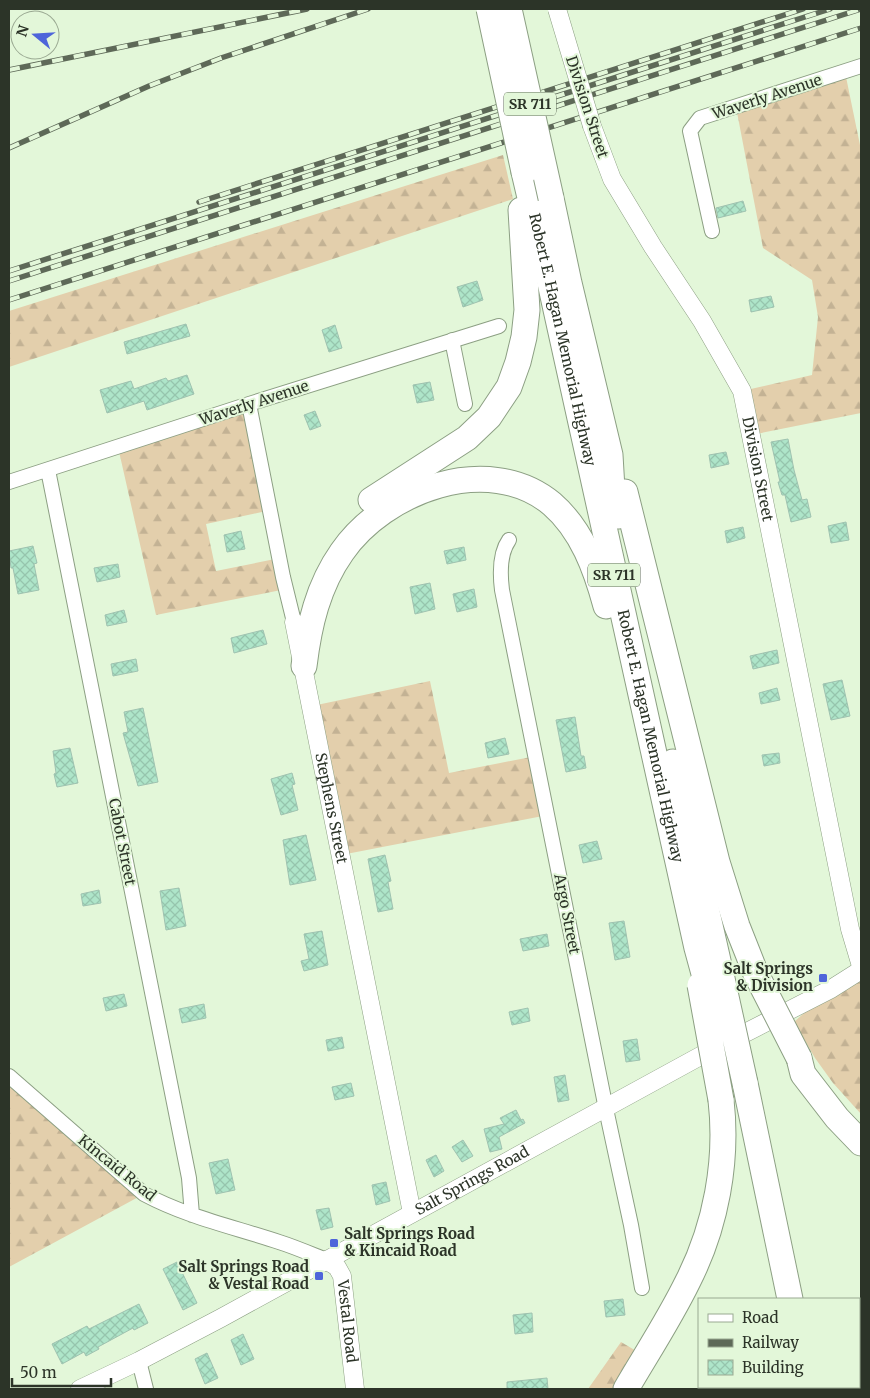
<svg xmlns="http://www.w3.org/2000/svg" width="870" height="1398" viewBox="0 0 870 1398" font-family="Merriweather,serif">
  <style>
    .forest { fill: url(#forest-firs) }
    .building { fill: url(#building-cross-hatch); stroke: #9fc2b0 }
    .lines { fill: none; stroke-linecap: round; stroke-linejoin: round }
    .minor-casing { stroke: #8c9f83; stroke-width: 16 }
    .tertiary-casing { stroke: #8c9f83; stroke-width: 19 }
    .motorway-casing { stroke: #8c9f83; stroke-width: 27 }
    .minor { stroke: #fff; stroke-width: 14 }
    .tertiary { stroke: #fff; stroke-width: 18 }
    .motorway { stroke: #fff; stroke-width: 25 }
    .rail-casing { stroke: #5e6958; stroke-width: 5.5 }
    .rail { stroke: #e3f7d9; stroke-width: 4; stroke-dasharray: 11; stroke-linecap: butt }
    .tertiary-bridge-casing { stroke: #8c9f83; stroke-width: 19; stroke-linecap: butt }
    .motorway-bridge-casing { stroke: #8c9f83; stroke-width: 27; stroke-linecap: butt }
    .tertiary-bridge { stroke: #fff; stroke-width: 18 }
    .motorway-bridge { stroke: #fff; stroke-width: 25 }
    .poi-dot { fill: #4e65da; stroke: #e3f7d9; stroke-width: 2 }
    .labels { text-anchor: middle; stroke-width: 4; stroke-linejoin: round; paint-order: stroke }
    .shield { fill: #e3f7d9; stroke: #636e5d; stroke-width: 1 }
    .shield-label { font-size: 14px; font-weight: bold; fill: #2c3428 }
    .street-label { font-size: 15px; fill: #2c3428; stroke: #e3f7d9 }
    .poi-label { font-size: 15px; font-weight: bold; fill: #2c3428; stroke: #e3f7d9; text-anchor: end }
  </style>
  <defs>
    <pattern id="forest-firs" width="22" height="20" patternUnits="userSpaceOnUse" patternTransform="scale(1.25)"><rect width="22" height="20" fill="#e3cfac"/><path d="M5 1l3.5 6h-7zM16 11l3.5 6h-7z" fill="#c3b294"/></pattern>
    <pattern id="building-cross-hatch" width="8" height="8" patternUnits="userSpaceOnUse" patternTransform="scale(1.25)"><rect width="8" height="8" fill="#aee5c9"/><path d="M0 0l8 8M0 8l8-8" fill="none" stroke="#96c5ad"/></pattern>
  </defs>
  <rect width="100%" height="100%" fill="#e3f7d9"/>
  <!-- forest -->
  <path class="forest" d="M845,72L861,150V413L751,435L742,391L812,375L818,317L812,280L763,248L736,107Z
    M503,155L513,199L9,367V311Z
    M249,404L271,510L206,524L216,571L280,558L286,589L156,615L118,447Z
    M430,681L449,773L536,756L548,815L341,855L312,706Z
    M861,970V1114L833,1083L815,1058L794,1022L831,989Z
    M9,1076L144,1194L9,1267Z
    M621,1342L638,1352L614,1389H588Z"/>
  <!-- building -->
  <path class="building" d="M743,201L746,211L718,218L716,208Z
    M477,281L483,300L463,307L457,287Z
    M771,296L774,307L751,312L749,300Z
    M186,324L190,336L127,354L124,342Z
    M335,325L342,348L329,352L322,330Z
    M187,375L194,394L147,410L144,401L107,413L100,390L131,381L134,389L166,378L168,381Z
    M430,382L434,400L417,403L413,385Z
    M315,411L321,426L310,430L304,415Z
    M788,439L794,470L802,500L807,499L811,517L791,522L785,495H782L778,482H780L771,442Z
    M726,452L729,464L711,468L709,455Z
    M846,522L849,540L831,543L828,526Z
    M743,527L745,538L727,543L725,531Z
    M241,531L245,549L227,552L224,535Z
    M33,546L37,563L34,564L39,590L18,594L13,568H11L9,551Z
    M464,547L466,560L447,564L444,551Z
    M118,564L120,577L97,582L94,568Z
    M430,583L435,609L415,614L410,587Z
    M474,589L477,607L457,612L453,594Z
    M124,610L127,622L107,626L105,615Z
    M263,630L267,644L234,653L231,638Z
    M777,650L779,663L753,669L750,656Z
    M136,659L138,671L113,676L111,664Z
    M842,680L850,716L831,720L823,684Z
    M777,688L780,700L761,704L759,693Z
    M143,708L158,782L138,786L123,733L128,732L124,712Z
    M575,717L581,756H584L586,768L566,772L556,720Z
    M505,738L509,754L488,758L485,743Z
    M70,748L78,783L57,787L54,774L56,773L53,751Z
    M779,753L780,763L764,766L762,755Z
    M292,773L295,784L292,785L298,810L281,815L271,779Z
    M306,835L316,880L290,885L283,840Z
    M597,841L602,859L583,863L579,845Z
    M385,855L391,881L388,882L393,909L378,912L368,859Z
    M179,888L186,926L166,930L160,891Z
    M99,890L101,903L83,906L81,894Z
    M624,921L630,957L615,960L609,923Z
    M322,931L328,965L304,971L301,961L309,959L304,934Z
    M547,934L549,946L523,951L520,939Z
    M124,994L127,1006L106,1011L103,998Z
    M204,1004L206,1018L182,1023L179,1009Z
    M528,1008L530,1021L512,1025L509,1012Z
    M342,1037L344,1048L328,1051L326,1040Z
    M637,1039L640,1060L626,1062L623,1041Z
    M565,1075L569,1100L558,1102L554,1077Z
    M351,1083L354,1096L335,1100L332,1087Z
    M516,1110L521,1120L523,1119L525,1123L499,1137L502,1149L490,1152L484,1129L504,1124L500,1118Z
    M463,1140L473,1156L462,1162L452,1147Z
    M436,1155L444,1171L434,1177L426,1160Z
    M228,1159L235,1190L216,1194L209,1163Z
    M386,1182L390,1201L376,1205L372,1185Z
    M329,1208L333,1227L321,1230L316,1210Z
    M177,1262L197,1303L183,1310L163,1269Z
    M623,1299L625,1315L606,1317L604,1301Z
    M139,1304L148,1323L134,1330L133,1328L98,1347L99,1349L86,1356L84,1352L62,1364L52,1344L87,1326L89,1329Z
    M532,1313L533,1332L515,1334L513,1315Z
    M243,1334L254,1359L241,1365L231,1340Z
    M207,1353L218,1378L205,1384L195,1359Z
    M547,1378L548,1389H507V1382Z"/>
  <g class="lines">
    <!-- minor casing -->
    <g class="minor-casing">
      <path id="minor" d="M712,231L690,131L700,118L861,66
        M452,340L465,404
        M249,404L283,577L294,622
        M48,470L189,1178L192,1215
        M9,482L249,404L499,326
        M509,540C499,554 500,574 502,590L606,1109L631,1225L642,1288
        M9,1076L144,1194C187,1217 234,1227 279,1242C295,1247 311,1254 326,1260
        M139,1361L146,1389"/>
    </g>
    <!-- tertiary casing -->
    <g class="tertiary-casing">
      <g id="tertiary">
        <path id="s1" d="M592,126L612,179L653,247L702,321L742,391L850,929L861,966"/>
        <path id="s2" d="M294,622L412,1213"/>
        <path id="s3" d="M326,1260L337,1267L342,1276L355,1389"/>
        <path id="s4" d="M80,1389L139,1361L221,1318L704,1054L831,989L861,970"/>
      </g>
    </g>
    <!-- motorway casing -->
    <g class="motorway-casing">
      <g id="motorway">
        <path id="s5" d="M524,172L551,287L697,948L706,981"/>
        <path d="M551,198L569,283L610,455L612,489L618,516"/>
        <path d="M625,492L717,862L737,926L756,974"/>
        <path d="M371,500L467,438L489,417L509,387L518,362L524,337L527,310L521,210"/>
        <path d="M304,666C309,625 318,586 342,552C384,491 488,451 552,504C582,530 596,569 606,606"/>
        <path d="M673,762L721,974"/>
        <path d="M799,1058L803,1074L837,1118L861,1143"/>
        <path d="M745,1083L790,1299"/>
        <path d="M859,1336L861,1335"/>
        <path d="M859,1379L861,1378"/>
        <path d="M794,1387L795,1389"/>
        <path d="M626,1389C647,1353 670,1318 688,1281C716,1226 728,1161 721,1100"/>
        <path d="M757,1389L762,1387"/>
        <path d="M837,1389L843,1387"/>
      </g>
    </g>
    <!-- minor -->
    <use href="#minor" class="minor"/>
    <!-- tertiary -->
    <use href="#tertiary" class="tertiary"/>
    <!-- motorway -->
    <use href="#motorway" class="motorway"/>
    <!-- rail casing -->
    <g class="rail-casing">
      <path id="rail" d="M9,70L307,9
        M9,148L149,86L221,58L368,9
        M199,202L803,9
        M9,271L830,9
        M9,281L861,9
        M9,300L861,28"/>
    </g>
    <!-- rail -->
    <use href="#rail" class="rail"/>
    <!-- tertiary-bridge casing -->
    <g class="tertiary-bridge-casing">
      <path id="tertiary-bridge" d="M557,9L592,126"/>
    </g>
    <!-- motorway-bridge casing -->
    <g class="motorway-bridge-casing">
      <path id="motorway-bridge" d="M489,9L524,172
        M509,9L551,198
        M721,974L745,1083
        M756,974L799,1058
        M700,985L721,1100"/>
    </g>
    <!-- tertiary-bridge -->
    <use href="#tertiary-bridge" class="tertiary-bridge"/>
    <!-- motorway-bridge -->
    <use href="#motorway-bridge" class="motorway-bridge"/>
  </g>
  <!-- markers -->
  <g class="poi-dot">
    <rect x="818" y="973" width="10" height="10" rx="2.5"/>
    <rect x="329" y="1238" width="10" height="10" rx="2.5"/>
    <rect x="314" y="1271" width="10" height="10" rx="2.5"/>
  </g>
  <g class="labels">
    <!-- shield labels -->
    <g class="shield">
      <rect x="504" y="92.5" width="52" height="23" rx="4"/>
      <rect x="588" y="563.5" width="52" height="23" rx="4"/>
    </g>
    <g class="shield-label">
      <text x="530" y="109">SR 711</text>
      <text x="614" y="580">SR 711</text>
    </g>
    <!-- street labels -->
    <g class="street-label">
      <text transform="translate(767 97) rotate(-18)" y="5">Waverly Avenue</text>
      <text transform="translate(587 107) rotate(72)" y="5">Division Street</text>
      <text dy="5" stroke="none"><textPath href="#s5" startOffset="172">Robert E. Hagan Memorial Highway</textPath></text>
      <text transform="translate(254 403) rotate(-18)" y="5">Waverly Avenue</text>
      <text dy="5" stroke="none"><textPath href="#s1" startOffset="385">Division Street</textPath></text>
      <text dy="5" stroke="none"><textPath href="#s5" startOffset="578">Robert E. Hagan Memorial Highway</textPath></text>
      <text dy="5" stroke="none"><textPath href="#s2" startOffset="190">Stephens Street</textPath></text>
      <text transform="translate(122 842) rotate(79)" y="5">Cabot Street</text>
      <text transform="translate(567 914) rotate(79)" y="5">Argo Street</text>
      <text transform="translate(117 1168) rotate(39)" y="5">Kincaid Road</text>
      <text dy="5" stroke="none"><textPath href="#s4" startOffset="444">Salt Springs Road</textPath></text>
      <text dy="5" stroke="none"><textPath href="#s3" startOffset="69">Vestal Road</textPath></text>
    </g>
    <!-- poi labels -->
    <g class="poi-label">
      <text x="813" y="974">Salt Springs<tspan x="813" dy="17">&amp; Division</tspan></text>
      <text x="344" y="1239" text-anchor="start">Salt Springs Road<tspan x="344" dy="17">&amp; Kincaid Road</tspan></text>
      <text x="309" y="1272">Salt Springs Road<tspan x="309" dy="17">&amp; Vestal Road</tspan></text>
    </g>
  </g>
  <!-- border -->
  <rect width="870" height="1398" fill="none" stroke="#2c3428" stroke-width="20"/>
  <!-- legend -->
  <rect x="698" y="1298" width="162" height="90" fill="#e3f7d9" stroke="#9aa992"/>
  <rect x="708" y="1314" width="25" height="8" fill="#ffffff" stroke="#9aa992"/>
  <text x="742" y="1323" font-size="15" fill="#2c3428">Road</text>
  <rect x="708" y="1339" width="25" height="8" fill="#5e6958" stroke="#9aa992"/>
  <text x="742" y="1348" font-size="15" fill="#2c3428">Railway</text>
  <rect x="708" y="1360" width="25" height="15" fill="url(#building-cross-hatch)" stroke="#9aa992"/>
  <text x="742" y="1373" font-size="15" fill="#2c3428">Building</text>
  <!-- north arrow -->
  <g transform="translate(35 35) rotate(288)"><circle r="24" fill="#e3f7d9" stroke="#9aa992"/>
  <path d="M0-4L9 19L0 12L-9 19Z" fill="#4e65da"/>
  <text y="-8" font-size="14" font-weight="bold" text-anchor="middle" fill="#2c3428">N</text>
  </g>
  <!-- scale -->
  <path d="M12 1378v8h99v-8" fill="none" stroke="#2c3428" stroke-width="2.5"/>
  <text x="20" y="1378" font-size="15" fill="#2c3428" stroke="#e3f7d9" stroke-width="4" paint-order="stroke">50 m</text>
</svg>
